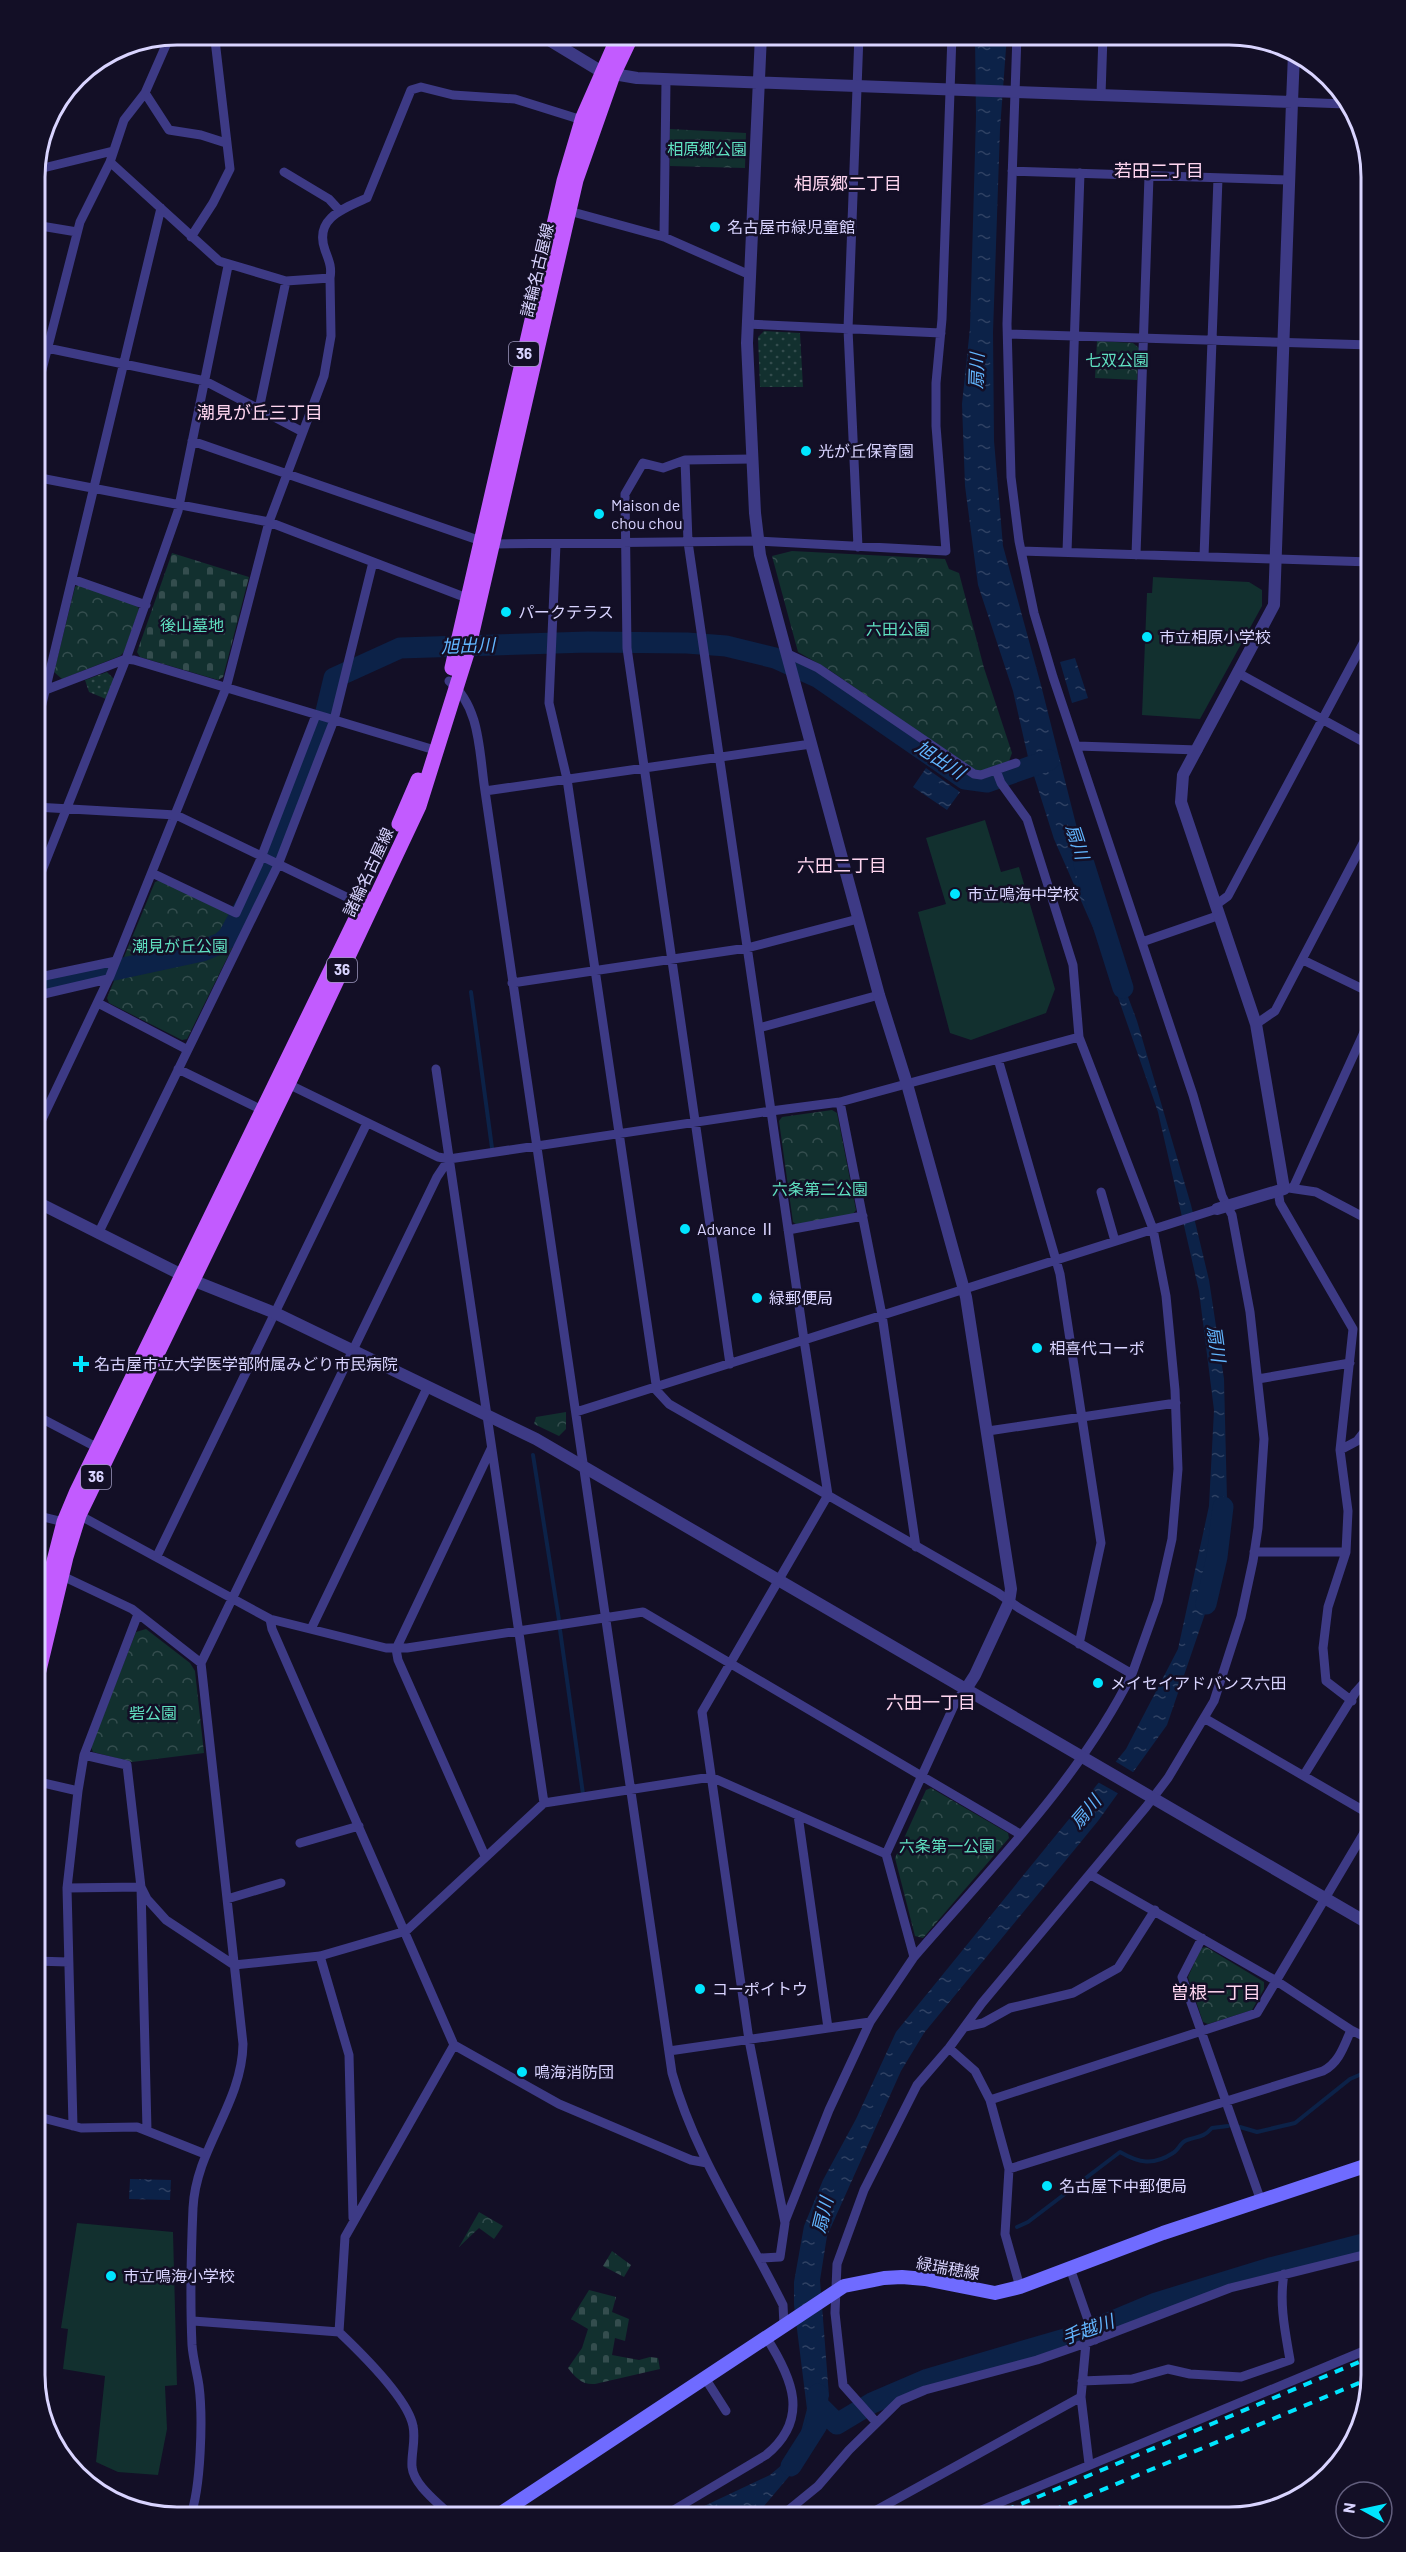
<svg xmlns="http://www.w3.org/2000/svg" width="1406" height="2552" viewBox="0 0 1406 2552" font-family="Barlow,'Noto Sans JP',sans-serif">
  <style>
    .grass { fill: url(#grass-dots) }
    .cemetery { fill: url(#cemetery-stones) }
    .park { fill: url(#park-crowns) }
    .garden { fill: #12302f }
    .water { fill: url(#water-ripples) }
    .pier { fill: #130f26 }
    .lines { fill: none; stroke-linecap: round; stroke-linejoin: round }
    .stream { stroke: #0c2248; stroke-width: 4 }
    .river { stroke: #0c2248; stroke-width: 21 }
    .minor { stroke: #3d3a85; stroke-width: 9 }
    .tertiary { stroke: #3d3a85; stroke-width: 12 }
    .secondary { stroke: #6f6bff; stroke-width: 14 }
    .primary { stroke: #c25bff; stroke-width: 15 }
    .rail { stroke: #00e5ff; stroke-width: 4; stroke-dasharray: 9 8; stroke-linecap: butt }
    .poi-dot { fill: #00e5ff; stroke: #130f26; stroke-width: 2 }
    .labels { text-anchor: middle; stroke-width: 5; stroke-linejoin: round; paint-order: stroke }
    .shield { fill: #130f26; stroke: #9e99be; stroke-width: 1.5 }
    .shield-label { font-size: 15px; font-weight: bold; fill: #d9d4ff }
    .park-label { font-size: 16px; fill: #5fe0c0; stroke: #130f26 }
    .poi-label { font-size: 16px; fill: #d9d4ff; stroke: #130f26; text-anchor: start }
    .street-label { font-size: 16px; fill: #d9d4ff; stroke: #130f26 }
    .neighbourhood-label { font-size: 18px; fill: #ffd6f0; stroke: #130f26 }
    .water-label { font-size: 18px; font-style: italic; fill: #62b6ff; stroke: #130f26 }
    .rim { fill: none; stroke: #d9d4ff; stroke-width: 3 }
  </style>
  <defs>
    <pattern id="grass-dots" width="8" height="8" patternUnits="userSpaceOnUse" patternTransform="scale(1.5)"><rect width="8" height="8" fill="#12302f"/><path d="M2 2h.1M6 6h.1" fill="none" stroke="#344d4e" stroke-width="1.8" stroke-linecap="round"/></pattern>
    <pattern id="cemetery-stones" width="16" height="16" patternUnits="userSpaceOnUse" patternTransform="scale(1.5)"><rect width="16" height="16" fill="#12302f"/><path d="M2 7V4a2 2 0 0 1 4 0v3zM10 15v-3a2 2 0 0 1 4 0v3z" fill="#344d4e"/></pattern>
    <pattern id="park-crowns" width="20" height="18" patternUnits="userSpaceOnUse" patternTransform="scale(1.5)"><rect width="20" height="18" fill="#12302f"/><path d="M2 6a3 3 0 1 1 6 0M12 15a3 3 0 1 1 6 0" fill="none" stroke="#344d4e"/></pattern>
    <pattern id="water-ripples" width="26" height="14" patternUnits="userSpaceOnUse" patternTransform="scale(1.5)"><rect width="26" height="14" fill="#0c2248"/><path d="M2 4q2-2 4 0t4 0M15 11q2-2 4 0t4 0" fill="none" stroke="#2f4163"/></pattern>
  </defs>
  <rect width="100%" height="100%" fill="#130f26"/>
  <!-- grass -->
  <path class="grass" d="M764,331L800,333L803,387H760L758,337Z
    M107,672L114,679L106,699L89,692L85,680Z"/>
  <!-- cemetery -->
  <path class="cemetery" d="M172,553L249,577L223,677L218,680L140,657L137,652Z
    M612,2251L631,2265L624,2277L603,2266Z
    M589,2290L616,2297L612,2312L629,2319L625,2341L615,2338L612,2355L639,2360L650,2357L658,2358L660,2369L595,2384C582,2385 576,2378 568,2368L582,2348L588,2329L571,2319Z"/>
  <!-- park -->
  <path class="park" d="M670,129L746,133L745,168L670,166Z
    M1097,341L1133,343L1139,348L1137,380L1095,378Z
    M792,551L945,559L949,569L959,573L984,668L1012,753L1009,761L981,771L974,770L828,669L798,652L772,556Z
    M80,584L136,604L139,609L124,652L120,656L62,679L54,672L75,587Z
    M161,880L245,922L187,1039L182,1040L109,1003L107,998L155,882Z
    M832,1110L837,1113L856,1210L853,1214L798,1226L793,1222L779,1121L782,1117Z
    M566,1412V1429L559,1436L534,1424L536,1417Z
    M146,1629L190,1663L195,1671L204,1753L132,1762L93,1752L91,1747L136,1632Z
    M931,1788L1008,1833L1009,1838L923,1938L915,1936L895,1858L926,1790Z
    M1206,1947L1264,1982V1989L1252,2010L1208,2024L1203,2022L1188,1977L1201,1948Z
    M479,2212L503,2226L494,2239L479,2228L459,2247Z"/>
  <!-- garden -->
  <path class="garden" d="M1153,577L1249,582L1262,590V606L1200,719L1142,715L1147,593H1152Z
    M985,820L1001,872L1019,867L1055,989L1046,1013L971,1040L950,1033L918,912L946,904L926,838Z
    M77,2223L173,2232L177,2385L165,2386L167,2429L158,2475L118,2472L96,2462L105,2376L63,2369L68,2329L61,2328Z"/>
  <!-- water -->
  <path class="water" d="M975,35H1007L1000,129L993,332L994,441L1003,546L1041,685L1101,924L1137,1021L1191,1205L1209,1280L1224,1379L1227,1500L1206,1611L1167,1725L1098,1821L924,2033L901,2071L827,2236L820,2280L829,2396L797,2467L764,2506L736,2517H681L770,2475L790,2458L798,2443L807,2409L794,2305V2282L804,2226L823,2180L856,2119L896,2032L1126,1749L1178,1649L1209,1506L1214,1410L1199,1291L1158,1112L1097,937L1054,839L1028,757L1013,691L978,585L965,486L962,404L970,328L976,117Z
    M1075,658L1088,698L1072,703L1060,662Z
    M926,768L960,792L947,810L913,787Z
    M130,2179L171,2180L170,2200L129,2199Z"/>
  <!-- pier -->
  <path class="pier" d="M1113,1760L1136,1774L1121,1795L1096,1781Z"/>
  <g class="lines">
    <!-- stream -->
    <path class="stream" d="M471,992L492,1148
      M533,1455L559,1620
      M560,1630L583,1794
      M1240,2127L1257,2132L1295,2123L1350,2079L1371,2070
      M1017,2227L1028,2222L1120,2152C1139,2163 1153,2166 1173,2153C1179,2150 1180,2142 1187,2140C1198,2136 1203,2138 1212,2128L1228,2126"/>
    <!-- river -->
    <path class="river" d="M1084,864L1123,988
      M35,987L202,951L221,943L228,937L266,868L323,724L334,678L400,648L588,642L687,643L726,646L775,658L819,678L965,779L987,782L1049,760
      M1206,1604L1217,1557L1223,1507
      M818,2405L837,2424L872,2403L928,2379L1082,2334L1156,2303L1270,2268L1371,2242
      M791,2466L817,2425L818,2394"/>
    <!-- minor -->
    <path class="minor" d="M185,35L215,40L230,169L213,203L191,237
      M145,93L169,130L201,135L226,143
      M1101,95L1103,35
      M1292,102L1346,104
      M35,170L113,151
      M1012,171L1289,180
      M284,172L329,199L340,211
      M569,211L664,237L750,275
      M35,225L77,232
      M664,237L666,80
      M330,278C332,267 329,261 325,250C314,219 342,209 367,198L411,90L421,87L453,95L515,99L582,120
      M747,324L941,333
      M1008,334L1371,345
      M47,348L205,381L301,431
      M35,397L80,222L110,162L124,120L145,93L170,36
      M259,409L286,281
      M192,441L481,541
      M685,460L688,542L771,1111L840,1102L1079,1037
      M35,477L269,522L472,600
      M493,544L758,541L946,551L936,426V383L942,319L952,35
      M556,544L549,703L567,779L657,1391L669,1404L998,1593L1019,1608L1132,1674L1158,1601L1172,1539L1178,1469L1175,1390L1166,1296L1153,1229L1079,1037L1073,965L1027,819L1001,783L996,770
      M858,547L848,329L859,35
      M1021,551L1371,562
      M1067,552L1080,173
      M1136,555L1149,176
      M1204,557L1218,178
      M72,579L146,605
      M786,653L818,668L974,774L981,775L1016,763
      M1238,673L1371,746
      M449,681C481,707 479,753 485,791L672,2073C695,2156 745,2228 783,2305L784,2325
      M35,694L126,659L134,660L438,751
      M35,733L161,208
      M1077,746L1198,750
      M485,791L811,744
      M35,807L176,815L365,906
      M152,873L236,913L259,863L316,715
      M35,888L126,659L178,511L228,266
      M1217,904L1228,896L1368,634L1371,542
      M1142,942L1220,915
      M1303,960L1371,993
      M35,978L116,961
      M512,983L747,948L858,919
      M35,996L108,979
      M98,1003L186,1049
      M1256,1024L1275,1011L1371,828
      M759,1028L879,995
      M998,1059L1060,1274L1101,1543L1079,1644
      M178,1069L262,1110
      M436,1069L544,1803
      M288,1084L438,1157L449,1159L771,1111L804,1340L576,1412
      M840,1102L882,1315L916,1547
      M35,1134L110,976L226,688L269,522L324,376L331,336L330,278L286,281L219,261L110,162
      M1289,1188L1316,1192L1371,1221
      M1293,1188L1371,1017
      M1278,1191L1280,1203L1353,1329L1340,1450L1348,1511L1346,1552L1328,1607L1323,1648L1326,1681L1352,1701
      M1101,1192L1115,1241
      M788,1230L863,1216
      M98,1234L278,865L334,720L373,562
      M730,1364L627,648L625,494L643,463L663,468L685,460L752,459
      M1258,1379L1350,1363
      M35,1415L98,1448
      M988,1431L1176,1403
      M1340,1450L1357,1441L1371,1423
      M35,1515L64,1522
      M79,1515L270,1619L386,1648H407L643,1612L1020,1834
      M1254,1552H1346
      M157,1556L367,1123
      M35,1563L132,1609L201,1663L243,2044C242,2104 196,2148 193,2208C191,2253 190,2301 192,2345C193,2359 197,2372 199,2386C203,2417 201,2489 190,2517
      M270,1619L272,1629L454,2045L559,2104L691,2160L707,2163
      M311,1629L428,1386
      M201,1663L437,1177L449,1159
      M1204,1718L1371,1815
      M1304,1775L1355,1693L1371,1675
      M35,1781L78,1791
      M798,1815L828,2028
      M300,1843L359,1826
      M886,1854L957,1699L966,1689
      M485,1856L398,1660L396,1649L491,1449
      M1091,1875L1278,1982L1351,2030L1371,2040
      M67,1888L141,1887L127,1765L84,1755
      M227,1899L281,1883
      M1202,1938L1182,1977L1261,2201
      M320,1956L349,2055L353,2218
      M35,1961L68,1962
      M965,2027L983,2023L1010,2008L1073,1993L1118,1968L1155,1910
      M949,2048L975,2071L990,2100L1009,2169L1005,2234L1020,2287
      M669,2051L870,2022
      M990,2100L1257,2013L1371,1821
      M35,2116L81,2128L137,2127L205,2154
      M73,2126L67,1888L78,1791L84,1755L138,1614
      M147,2130L141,1887L147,1899L166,1920L234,1965L320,1956L406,1931L544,1803L711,1777L886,1854L914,1957C991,1868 1079,1780 1132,1674
      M1009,2169L1323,2071C1339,2063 1344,2046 1351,2030
      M785,2221L829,2110L870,2022L914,1957
      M760,2258L780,2257L785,2223L749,2040L702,1712L828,1495L804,1340L1217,1209
      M1070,2268L1095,2340
      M193,2321L339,2332L345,2237L454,2045
      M339,2332C359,2351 408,2399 413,2426C416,2440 411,2454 412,2467C414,2486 440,2504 452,2517
      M705,2378L726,2411
      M1082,2381L1132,2379L1168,2369L1190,2374L1241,2377L1290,2360C1285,2331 1279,2303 1284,2274
      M1081,2397L1089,2464
      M876,2422L843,2385L835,2313L837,2264L864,2190L917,2085L949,2048L982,2003L1146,1807L1168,1778L1214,1701L1241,1617L1253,1561L1258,1528L1264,1439L1250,1312L1232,1215L1222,1196L1193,1095L1053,677L1034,613L1019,541L1011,477L1007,324L1017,35
      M662,2517L766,2455C810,2419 793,2379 766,2337
      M780,2517L818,2486L849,2450L899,2401L925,2390L1037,2360L1086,2343L1230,2288L1371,2253
      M864,2517L1081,2397L1086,2343
      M965,2517L1371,2348"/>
    <!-- tertiary -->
    <path class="tertiary" d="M541,35L602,72L637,78L1292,102L1294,54
      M761,35L747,343L755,513L760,555L879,995L907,1084L966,1297L1011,1589L1009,1602L975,1675L966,1689
      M35,1201L192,1280L275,1313L536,1439L1371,1925
      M1217,1209L1284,1189L1256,1024L1181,802L1183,775L1274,605L1292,102"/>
    <!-- secondary -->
    <path class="secondary" d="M495,2517L844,2286L884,2278L902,2277L925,2279L995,2293L1020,2287L1163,2233L1371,2164"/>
    <!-- primary -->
    <path class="primary" d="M452,668L564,181L583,117L619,35
      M399,824L418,780
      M35,1635L64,1522L77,1491L366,898
      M35,1687L66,1557L79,1515L288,1084L419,806L468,650L576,180L613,75L632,35"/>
    <!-- rail -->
    <path class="rail" d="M990,2517L1371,2357
      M1037,2517L1371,2378"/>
  </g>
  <!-- markers -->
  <g class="poi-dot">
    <circle cx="715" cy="227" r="6"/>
    <circle cx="806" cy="451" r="6"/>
    <circle cx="599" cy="514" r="6"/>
    <circle cx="506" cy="612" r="6"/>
    <circle cx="1147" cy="637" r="6"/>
    <circle cx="955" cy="894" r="6"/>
    <circle cx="685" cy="1229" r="6"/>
    <circle cx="757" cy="1298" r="6"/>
    <circle cx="1037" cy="1348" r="6"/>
    <path d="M78 1355h6v6h6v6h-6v6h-6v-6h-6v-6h6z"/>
    <circle cx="1098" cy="1683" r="6"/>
    <circle cx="700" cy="1989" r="6"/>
    <circle cx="522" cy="2072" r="6"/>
    <circle cx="1047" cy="2186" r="6"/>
    <circle cx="111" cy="2276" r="6"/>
  </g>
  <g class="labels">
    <!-- shield labels -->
    <g class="shield">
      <rect x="509" y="342" width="30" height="24" rx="4.5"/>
      <rect x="327" y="958" width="30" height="24" rx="4.5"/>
      <rect x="81" y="1465" width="30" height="24" rx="4.5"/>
    </g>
    <g class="shield-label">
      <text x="524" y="359">36</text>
      <text x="342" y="975">36</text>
      <text x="96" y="1482">36</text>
    </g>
    <!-- park labels -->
    <g class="park-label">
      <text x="707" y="155">相原郷公園</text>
      <text x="1117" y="366">七双公園</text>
      <text x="192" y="631">後山墓地</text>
      <text x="898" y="635">六田公園</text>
      <text x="180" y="952">潮見が丘公園</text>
      <text x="820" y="1195">六条第二公園</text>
      <text x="153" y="1719">砦公園</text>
      <text x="947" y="1852">六条第一公園</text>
    </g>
    <!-- poi labels -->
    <g class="poi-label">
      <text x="727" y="233">名古屋市緑児童館</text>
      <text x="818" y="457">光が丘保育園</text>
      <text x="611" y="511">Maison de<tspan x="611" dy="18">chou chou</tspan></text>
      <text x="518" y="618">パークテラス</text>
      <text x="1159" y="643">市立相原小学校</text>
      <text x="967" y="900">市立鳴海中学校</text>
      <text x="697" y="1235">Advance Ⅱ</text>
      <text x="769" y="1304">緑郵便局</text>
      <text x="1049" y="1354">相喜代コーポ</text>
      <text x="94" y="1370">名古屋市立大学医学部附属みどり市民病院</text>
      <text x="1110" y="1689">メイセイアドバンス六田</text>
      <text x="712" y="1995">コーポイトウ</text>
      <text x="534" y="2078">鳴海消防団</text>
      <text x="1059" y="2192">名古屋下中郵便局</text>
      <text x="123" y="2282">市立鳴海小学校</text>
    </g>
    <!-- street labels -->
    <g class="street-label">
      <text transform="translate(537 270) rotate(-77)" y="6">諸輪名古屋線</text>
      <text transform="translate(368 872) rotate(-65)" y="6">諸輪名古屋線</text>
      <text transform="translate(948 2268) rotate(10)" y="6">緑瑞穂線</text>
    </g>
    <!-- neighbourhood labels -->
    <g class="neighbourhood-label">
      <text x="1159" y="177">若田二丁目</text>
      <text x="848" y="190">相原郷二丁目</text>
      <text x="260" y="419">潮見が丘三丁目</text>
      <text x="842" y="872">六田二丁目</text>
      <text x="931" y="1709">六田一丁目</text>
      <text x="1216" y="1999">曽根一丁目</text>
    </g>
    <!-- water labels -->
    <g class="water-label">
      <text transform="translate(977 371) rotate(-88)" y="6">扇川</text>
      <text transform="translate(468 646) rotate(-2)" y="6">旭出川</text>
      <text transform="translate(940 760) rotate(33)" y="6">旭出川</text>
      <text transform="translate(1077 842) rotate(72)" y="6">扇川</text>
      <text transform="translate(1216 1344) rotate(82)" y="6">扇川</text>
      <text transform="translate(1086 1812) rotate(-50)" y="6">扇川</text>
      <text transform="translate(823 2215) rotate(-76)" y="6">扇川</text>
      <text transform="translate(1088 2330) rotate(-20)" y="6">手越川</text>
    </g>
  </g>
  <!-- crop -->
  <path d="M0 0H1406V2552H0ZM177 45H1229A132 132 0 0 1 1361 177V2375A132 132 0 0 1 1229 2507H177A132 132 0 0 1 45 2375V177A132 132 0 0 1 177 45Z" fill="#130f26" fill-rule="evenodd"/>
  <path class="rim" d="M177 45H1229A132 132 0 0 1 1361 177V2375A132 132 0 0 1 1229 2507H177A132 132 0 0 1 45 2375V177A132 132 0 0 1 177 45Z"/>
  <!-- north arrow -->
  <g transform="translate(1364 2510) rotate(278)"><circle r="28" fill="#130f26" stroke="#625e7d" stroke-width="1.5"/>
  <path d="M0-4.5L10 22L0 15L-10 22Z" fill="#00e5ff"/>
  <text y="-9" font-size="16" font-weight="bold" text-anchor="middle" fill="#d9d4ff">N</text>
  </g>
</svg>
